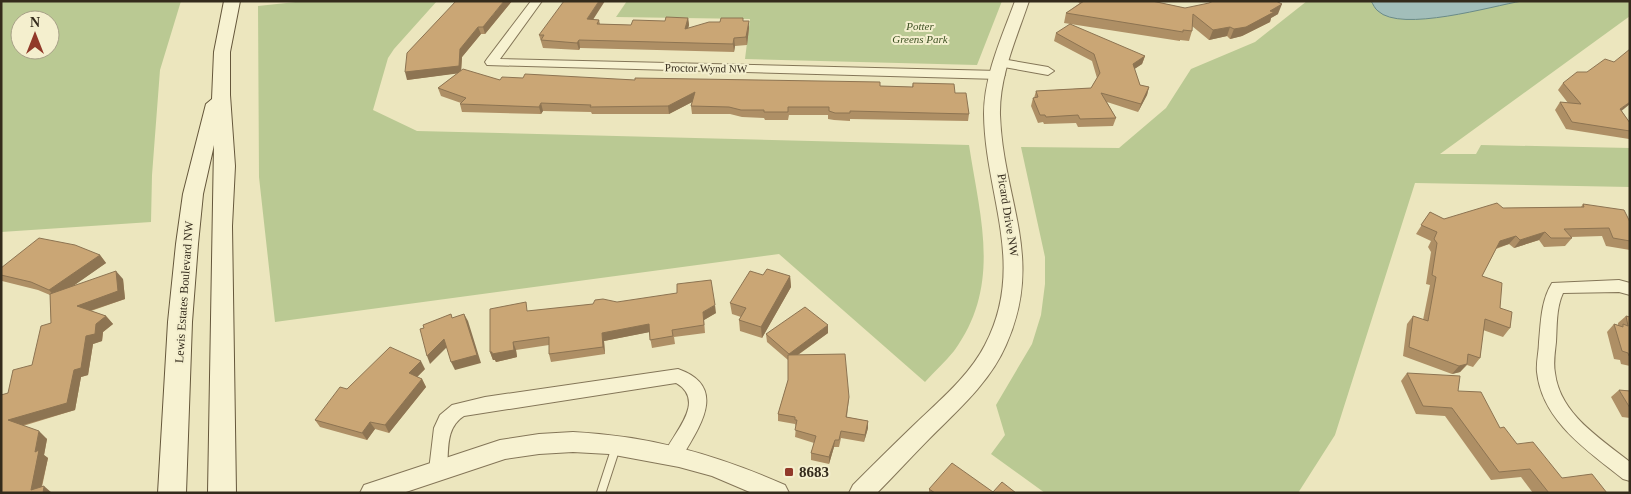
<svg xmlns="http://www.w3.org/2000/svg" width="1631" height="494" viewBox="0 0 1631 494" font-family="'Times New Roman',serif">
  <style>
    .green { fill: #bac993; fill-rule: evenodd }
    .water { fill: #a2beba; stroke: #6a8b88 }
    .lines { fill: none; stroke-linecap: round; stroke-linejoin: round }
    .service-casing { stroke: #847658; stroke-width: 10 }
    .minor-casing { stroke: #847658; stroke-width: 2 }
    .tertiary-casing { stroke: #847658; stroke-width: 2 }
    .secondary-casing { stroke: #65573b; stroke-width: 2 }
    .service { stroke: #f7f2d1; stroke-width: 8 }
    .minor { fill: #f7f2d1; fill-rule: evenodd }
    .tertiary { fill: #f7f2d1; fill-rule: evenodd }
    .secondary { fill: #f7f2d1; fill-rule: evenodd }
    .wall { fill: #ae8f65 }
    .shaded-wall { fill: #8d7452 }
    .building { fill: #caa675; stroke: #8d7452 }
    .poi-dot { fill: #913929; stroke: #f4efce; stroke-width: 2 }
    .labels { text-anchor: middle; stroke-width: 4; stroke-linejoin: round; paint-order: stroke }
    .far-park-label { font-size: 11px; font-style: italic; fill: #3d5023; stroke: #f4efce }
    .far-street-label { font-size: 11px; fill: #342b1c; stroke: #f4efce }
    .street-label { font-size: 12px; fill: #342b1c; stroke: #f4efce }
    .near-poi-label { font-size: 15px; font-weight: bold; fill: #342b1c; stroke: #f4efce; text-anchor: start }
  </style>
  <rect width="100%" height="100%" fill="#ece6be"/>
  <!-- green -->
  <path class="green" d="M1,1H181L160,70L152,175L151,222L1,232ZM20,20H50V50H20Z
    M305,1H437L394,49L388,58L373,110L417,131L969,145C980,218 1002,285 954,351C945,362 935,371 925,382L779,254L275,322L259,177L258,6Z
    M627,1H1002L977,65L745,59L750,19L616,17Z
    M1307,1H1630V16L1440,154H1476L1481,145L1630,148V187L1415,183L1335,435L1298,493H1045L991,454L1005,435L996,405L1032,344L1041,315L1045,284V257L1021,147L1119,148L1166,108L1191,69L1255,42Z"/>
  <!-- water -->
  <path class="water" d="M1371,1H1522C1492,6 1401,33 1378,11C1375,9 1373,4 1371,1Z"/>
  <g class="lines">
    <!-- service casing -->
    <g class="service-casing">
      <path id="service" d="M601,493L616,447"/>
    </g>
    <!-- minor casing -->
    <g class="minor-casing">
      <path id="minor" d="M531,1H542L500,59L999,71L1005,75L999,79L487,65L485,62L487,59Z
        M1002,59L1048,67L1054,71L1048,75L998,66L996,63Z
        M1619,280L1630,283V295L1619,292L1563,293C1556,308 1557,326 1556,342C1555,352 1553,363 1555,373C1560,414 1600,438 1630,462V481L1623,479C1588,451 1542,421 1537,372C1536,362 1539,352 1539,342C1541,321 1541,301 1552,283Z
        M678,369C730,387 698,429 680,460L673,462L666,460L664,454C674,432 707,401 676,383L464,416C445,428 449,450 447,470L445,476L438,478L431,476L429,470L434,428L440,415L452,405L485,397Z"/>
    </g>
    <!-- tertiary casing -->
    <g class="tertiary-casing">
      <path id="tertiary" d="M1015,1H1029C1017,37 999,76 1000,115C1003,200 1045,258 1006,345C990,382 958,410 930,438C912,456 895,475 877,493H849L853,485C873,465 894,444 915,424C940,400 969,376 985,345C1027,264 985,196 984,114C984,75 1002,37 1015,1Z
        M573,432C650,436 715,454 785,485L789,493H752L712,476L679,467L609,454L573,452L539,454L505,459L403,493H360L364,485L500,440L539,434Z"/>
    </g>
    <!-- secondary casing -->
    <g class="secondary-casing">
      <path id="secondary" d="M224,1H240L230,52V95L235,166L232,226L236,493H208L214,145L203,194L198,244L192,322L186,493H158L168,322L176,244L183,194L206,104L212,99L214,52Z"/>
    </g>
    <!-- service -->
    <use href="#service" class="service"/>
    <!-- minor -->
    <use href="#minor" class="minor"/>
    <!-- tertiary -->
    <use href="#tertiary" class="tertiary"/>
    <!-- secondary -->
    <use href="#secondary" class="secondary"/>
  </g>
  <!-- wall -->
  <path class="wall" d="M512,1L485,34H481L462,57L461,70L500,80L523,78L635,80L912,87L913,83L955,93L969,114L968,121L850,119V121L834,120L828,119V115H789L788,120H765L764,118L742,117L730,114H692L691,106L692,102L669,114H592L591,112L543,111L541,114L462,112L460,104L461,103L441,96L438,88L458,73L407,80Z
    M1076,1H1152L1185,8L1278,14L1271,18L1270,22L1242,36L1230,39L1227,36L1209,40L1192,26V31L1189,41L1180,40V41L1064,23L1066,13L1080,3Z
    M688,18L689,25L688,28L744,21L749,28L747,45L735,46L734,52L580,48L579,50L543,48L539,35L593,19L599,20L600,24L631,25L665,21Z
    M1056,33L1145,56L1142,64L1134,69L1140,85L1149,87L1147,95L1138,112L1107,102L1116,118L1113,126L1078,127L1076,123L1044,124L1043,122L1038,123L1031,106L1033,98H1034L1036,91L1091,88L1097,78L1092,61L1054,41Z
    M1563,83L1622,111L1630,123V139H1629L1566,129L1555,110L1560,102L1568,103L1558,90Z
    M1583,204L1630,222V250L1606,246L1602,236L1571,237L1572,238L1565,246L1544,247L1539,240L1514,248L1509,244L1496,249L1482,276L1500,308L1510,328L1503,337L1483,330L1480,358L1473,367L1467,365L1460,372L1452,374L1403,356L1407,324L1413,316L1423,320L1430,285L1426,284L1431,252L1428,247L1431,241L1416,234L1430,212L1444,219L1503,208L1581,207Z
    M100,255L106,263L73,286L123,279L125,299L91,311L106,316L113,324L103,332L102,341L93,344L88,375L81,377L75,410L23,426L47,439L44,455L48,458L42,487L52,493H1L8,393L32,365L51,323L50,295L38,290L2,281L1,280V268Z
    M763,275L790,276L791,287L762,338L740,331L739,320L741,317L732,314L730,303Z
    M617,302L716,313L704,320L705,333L674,337L675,344L652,348L649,332L604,341L605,354L551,362L549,354V345L516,350L517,357L496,362L495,360H493L490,352L529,311Z
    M1626,316L1630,317V366L1621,364L1620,360L1614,359L1607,332L1614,324L1618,325V323Z
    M828,333L798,355L849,397L847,417L868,421V428L864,442L841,438L839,447H834L829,464L811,460V453L814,443L795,437L796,427L795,424L778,421V414L788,380V360L767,342L766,334Z
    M425,369L417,377L422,379L426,387L389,433L375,429L367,440L320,427L315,420L347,389Z
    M1407,373L1458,391L1500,428L1517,444L1562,478L1607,493H1533L1521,477L1491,480L1445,416L1416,414L1401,381Z
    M1619,390L1630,391V418L1622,417L1611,397Z
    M929,489L993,492L1016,493H929Z"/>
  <!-- shaded-wall -->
  <path class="shaded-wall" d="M504,1H512L485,34L483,27Z
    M599,1H605L589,26L587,19Z
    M1282,4L1278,14L1271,18L1270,22L1242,36L1230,39L1234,29Z
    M688,18L689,25L686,36L685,29Z
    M749,21V28L747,45L746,37Z
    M478,27L481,34L462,57L461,73L407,80L405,72L460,49Z
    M1230,27L1227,36L1209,40L1213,30Z
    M734,38L735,46L734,52L733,44Z
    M579,40L580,48L579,50L577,43Z
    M1145,56L1142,64L1130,72L1133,64Z
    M1149,87L1147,95L1138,112L1141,104Z
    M695,92L696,100L669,114L668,106Z
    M1630,102V104L1614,117L1620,109Z
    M541,103L543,111L541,114L539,107Z
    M1545,232L1539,240L1514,248L1520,240Z
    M1516,236L1509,244L1493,249L1500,241Z
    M100,255L106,263L56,298L49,290Z
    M116,271L123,279L125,299L83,313L77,306Z
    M790,276L791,287L762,338L761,327Z
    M715,305L716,313L704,320L703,312Z
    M464,314L468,321L481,363L455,370L451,362Z
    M106,316L113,324L103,332L102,341L93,344L88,375L81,377L75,410L16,427L8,420L74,370L86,336L96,324Z
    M649,324L650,332L604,341L605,354L603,347L602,333Z
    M828,325V333L789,361V354Z
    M444,339L448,346L430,364L427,356Z
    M513,342L516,350L517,357L496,362L495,360H493L490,352Z
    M421,361L425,369L413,381L409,373Z
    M1467,364L1460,372L1452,374L1459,366Z
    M422,379L426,387L389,433L385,425Z
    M868,421V428L864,442L865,435Z
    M370,422L375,429L367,440L362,433Z
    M39,431L47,439L44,455L48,458L40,493L31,490L35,452Z
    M835,440L834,447L829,464V457Z
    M44,486L52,493H43Z"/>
  <!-- building -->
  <path class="building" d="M456,1H504L483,27H478L460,49L459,66L405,72L407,53Z
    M564,1H599L587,19L599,20L597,24L631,25L633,20L665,21L666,17L688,18L685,29L709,22H720L721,18H743V21H749L746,37L734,38L733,44L579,40L577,43L541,40L544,35H539Z
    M1084,1H1152L1185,8L1209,3L1213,1H1276L1282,4L1270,11L1274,12L1246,27L1234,29L1230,27L1213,30L1193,14L1192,31L1183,30V32L1066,13Z
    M1070,24L1145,56L1133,64L1140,85L1149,87L1141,104L1101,93L1116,118L1080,119L1078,115L1046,117L1045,115H1040L1033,98L1038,97L1036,91L1091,88L1100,73L1094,54L1056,33Z
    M1630,49V102L1620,109L1630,123V131L1572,122L1560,102L1581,104L1563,83L1577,72H1587L1605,59L1614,62Z
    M463,69L500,80L502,77L523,78L525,74L635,80V78L880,82V86L913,87V83L954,84L955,93H966L969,114L850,111V113H835L829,111V107H788V112H764V110H741L729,107L691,106L695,92L668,106L590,107L591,105L541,103L539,107L460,104L466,98L438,88Z
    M1497,203L1503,208L1584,207L1583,204L1624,210L1630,222V241L1613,238L1609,228L1564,229L1572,238H1551L1545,232L1520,240L1516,236L1500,241L1482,276L1502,283L1500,308L1512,312L1510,328L1485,319L1480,358L1468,354L1467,364L1459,366L1409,347L1413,316L1428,321L1436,277L1432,275L1437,243L1434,239L1437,232L1421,225L1430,212L1444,219Z
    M39,238L75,245L100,255L49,290L31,282L1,275V268Z
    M767,269L790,276L761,327L739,320L746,308L730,303L750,271L763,275Z
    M116,271L118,291L77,306L106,316L96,324L95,334L86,336L81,368L74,370L67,403L8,420L39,431L35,452L39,450L31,490L44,486L43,493H1V395L8,393L13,370L32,365L41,326L51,323L50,294Z
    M711,280L715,305L703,312L704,325L672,330L673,336L650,340L649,324L602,333L603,347L549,354V337L513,342L514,350L492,354V352H490V309L526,302L527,311L593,304L595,300L603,299L617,302L677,293V284Z
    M805,307L828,325L789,354L766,334Z
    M451,314L452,318L464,314L477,355L451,362L444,339L427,356L420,329L424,328L423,325Z
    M1626,316L1630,317V356H1629L1628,353L1622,351L1614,324L1623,327V324L1628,326Z
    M390,347L421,361L409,373L422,379L385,425L370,422L362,433L315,420L340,387L347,389Z
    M845,354L849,397L846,417L868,421L865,435L841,431L839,440H835L829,457L811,453L816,436L795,430L797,420H795V417L778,414L788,380V355Z
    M1407,373L1460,376L1458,391L1481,392L1500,428L1504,427L1517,444L1533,442L1562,478L1592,474L1607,493H1549L1530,469L1499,472L1452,408L1423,406Z
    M1619,390L1630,391V408Z
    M952,463L993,492L1002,482L1016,493H935L929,489Z"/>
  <!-- markers -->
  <rect class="poi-dot" x="784" y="467" width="10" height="10" rx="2.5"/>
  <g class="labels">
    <!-- far-park labels -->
    <g class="far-park-label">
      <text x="920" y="30">Potter<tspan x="920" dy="13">Greens Park</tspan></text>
    </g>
    <!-- far-street labels -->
    <g class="far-street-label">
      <text transform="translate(706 68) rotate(1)" y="4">Proctor Wynd NW</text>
    </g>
    <!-- street labels -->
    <g class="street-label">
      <text transform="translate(1008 215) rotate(81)" y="4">Picard Drive NW</text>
      <text transform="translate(184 292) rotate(-86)" y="4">Lewis Estates Boulevard NW</text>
    </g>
    <!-- near-poi labels -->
    <g class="near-poi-label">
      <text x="799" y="477">8683</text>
    </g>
  </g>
  <!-- border -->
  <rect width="1631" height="494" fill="none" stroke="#342b1c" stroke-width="5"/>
  <!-- north arrow -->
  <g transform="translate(35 35)"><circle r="24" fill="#f4efce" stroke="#a7a187"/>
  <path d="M0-4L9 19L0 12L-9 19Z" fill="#913929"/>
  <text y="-8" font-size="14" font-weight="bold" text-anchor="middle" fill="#342b1c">N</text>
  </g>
</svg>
